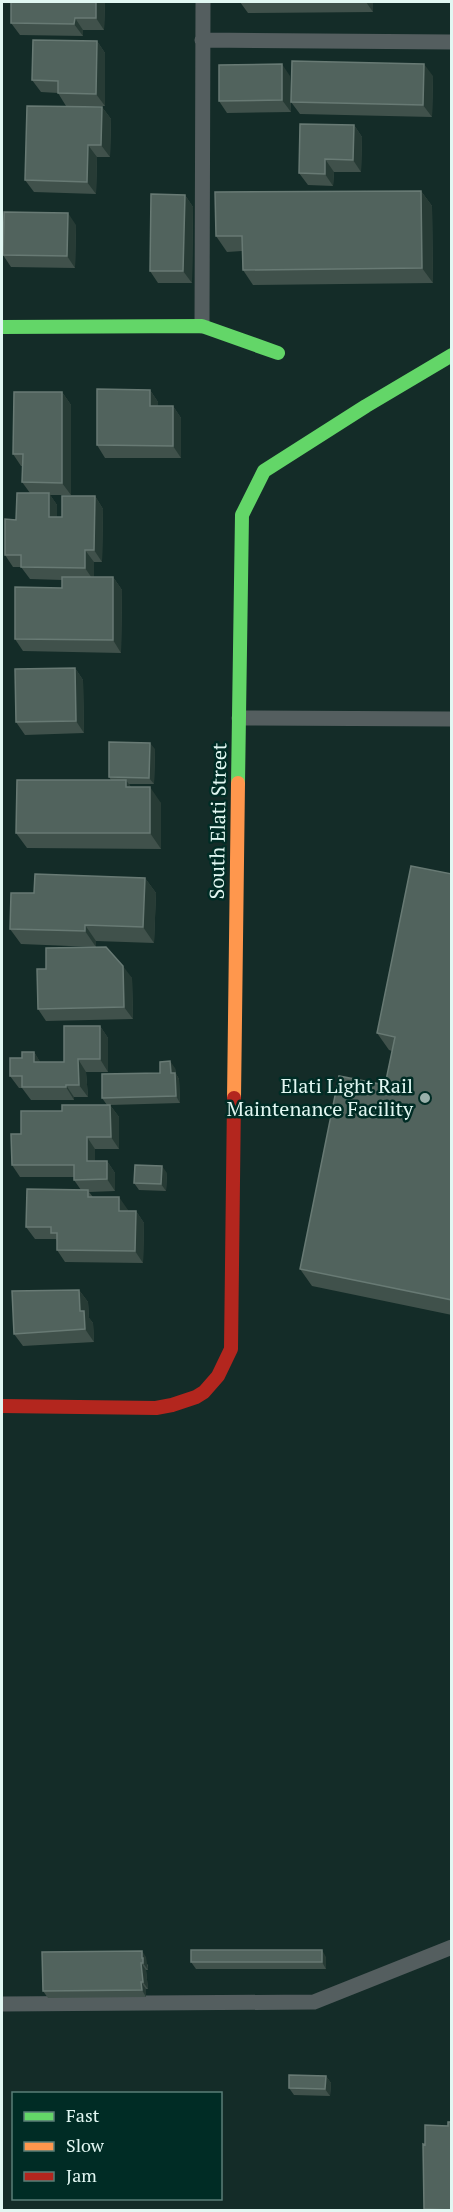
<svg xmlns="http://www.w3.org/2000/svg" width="453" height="2212" viewBox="0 0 453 2212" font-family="'PT Serif',serif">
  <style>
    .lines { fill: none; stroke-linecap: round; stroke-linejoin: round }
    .lane { stroke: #545e5f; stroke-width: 15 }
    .fast { stroke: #63d668; stroke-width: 14 }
    .slow { stroke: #ff974d; stroke-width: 14 }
    .jam { stroke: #b3261e; stroke-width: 14 }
    .wall { fill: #40514b }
    .shaded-wall { fill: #273b35 }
    .building { fill: #51635d; stroke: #687a74; stroke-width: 1.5 }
    .poi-dot { fill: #99b0ab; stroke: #002c25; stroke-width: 2 }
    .labels { text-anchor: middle; stroke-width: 5; stroke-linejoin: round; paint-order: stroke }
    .street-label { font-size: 20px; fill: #e1f7f2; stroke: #002c25 }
    .poi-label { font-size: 20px; fill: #e1f7f2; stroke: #002c25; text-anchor: end }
  </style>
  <rect width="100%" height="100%" fill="#142c28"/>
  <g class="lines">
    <!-- lane -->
    <path class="lane" d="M202,40L452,42
      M202,326L203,2
      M239,718L452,719
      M2,2004L314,2002L452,1947"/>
    <!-- fast -->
    <path class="fast" d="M2,327L202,326L278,353
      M238,783L242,515L264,471L366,406L452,355"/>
    <!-- slow -->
    <path class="slow" d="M234,1098L238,783"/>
    <!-- jam -->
    <path class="jam" d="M2,1406L156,1408L172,1405L196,1397L204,1392L218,1376L231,1349L234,1098"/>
  </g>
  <!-- wall -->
  <path class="wall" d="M11,2H105L104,30H83V36L20,35L11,23Z
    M240,2H373V12L248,13Z
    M97,41L105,53V106H66L58,93L41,92L32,80Z
    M290,76L291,112L227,113L219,101Z
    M433,76L432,117L300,114L291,102Z
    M102,107L111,119L110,157H97L96,194L34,192L25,180Z
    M354,125L362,137L361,172H334L333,186L308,185L299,173Z
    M421,191L432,206L433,283L253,285L243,270L242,251L227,252L216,236Z
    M185,195L193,207L192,283H158L150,271Z
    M76,225L75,268L11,267L3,255Z
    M150,390L158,402V406H173L181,418V458H105L97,445Z
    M62,392L71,405V495H50L57,505V517H62L95,496L103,509L102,562H94V577H113L122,590L121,653L23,651L15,639L62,588V580L30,579L21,567H13L5,555L16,520L30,493L22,482L23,466H21L13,454Z
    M75,668L83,680L84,733L25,735L16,722Z
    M155,749L154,784H129L131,787L161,803V849L27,848L16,833L111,780L109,777Z
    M452,874V1315L312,1286L300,1269L385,1085L392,1051L389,1050L377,1033Z
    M145,878L156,893L154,943L96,941V947L132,978L133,1019L46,1021L38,1009L46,969L94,947L21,944L10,929L34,893Z
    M100,1026L108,1038V1072H86L88,1097H74V1100H31L22,1088H19L10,1076L22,1058L34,1052L40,1062H64Z
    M175,1068L176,1074L179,1079L180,1103L110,1105L119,1117V1149H95V1161H107L115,1173V1191L89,1192L93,1197L128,1210L127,1211H136L144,1223L143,1263L65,1262L57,1250V1241L56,1239H35L26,1227L81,1190L74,1180V1177H20L12,1165L21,1134L62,1111L107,1105L102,1098L160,1073Z
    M167,1173L166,1191L139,1190L134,1183Z
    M79,1290L88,1302L89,1318L93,1323L94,1342L23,1346L14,1334Z
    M146,1957V1963L148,1965V1970H146L148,1989H146V1997L48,1998L43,1991Z
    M326,1957V1969H196L191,1962Z
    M326,2076L331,2083L330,2096L294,2095L289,2088Z
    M452,2122V2211H425L424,2209L425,2145L448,2126Z"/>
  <!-- shaded-wall -->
  <path class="shaded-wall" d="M96,2H105L104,30L96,18Z
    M366,2H373V12Z
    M75,18L83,30V36L74,24Z
    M97,41L105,53V106L96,94Z
    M282,64L290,76L291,112L282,100Z
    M424,64L433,76L432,117L423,105Z
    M102,107L111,119L110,157L101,145Z
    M354,125L362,137L361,172L353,160Z
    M88,145L97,157L96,194L87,182Z
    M325,159L334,172L333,186L325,174Z
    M421,191L432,206L433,283L422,268Z
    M185,195L193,207L192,283L183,271Z
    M68,213L76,225L75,268L67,256Z
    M150,390L158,402V418L150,406Z
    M62,392L71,405V495L62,483Z
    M173,406L181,418V458L173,446Z
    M49,493L57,505V529L49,517Z
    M95,496L103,509L102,562L94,550Z
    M85,550L94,562V581L85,568Z
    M113,577L122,590L121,653L113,640Z
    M75,668L83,680L84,733L76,721Z
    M150,743L155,749L154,784L149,778Z
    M126,780L137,796L126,787Z
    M150,787L161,803V849L150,833Z
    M145,878L156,893L154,943L143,927Z
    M85,925L96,941V947L85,931Z
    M123,966L132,978L133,1019L124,1007Z
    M100,1026L108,1038V1072L100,1059Z
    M34,1052L42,1065L34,1062Z
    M78,1059L86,1072L88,1097L79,1085Z
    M170,1061L175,1068L176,1074L179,1079L180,1103L176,1096L171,1073Z
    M66,1085L74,1097V1100L66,1087Z
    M110,1105L119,1117V1149L111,1137Z
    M87,1137L95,1149V1173L87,1161Z
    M107,1161L115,1173V1191L107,1179Z
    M162,1166L167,1173L166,1191L161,1184Z
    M119,1197L128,1210L127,1223L119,1211Z
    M136,1211L144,1223L143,1263L135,1251Z
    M79,1290L88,1302L89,1318L93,1323L94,1342L85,1329L80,1311Z
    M322,1950L326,1957V1969L322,1962Z
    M142,1951L146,1957L148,1970L143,1963L142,1958Z
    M141,1963L146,1970L148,1989L143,1982Z
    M141,1982L146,1989V1997L142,1990Z
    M326,2076L331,2083L330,2096L325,2089Z"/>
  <!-- building -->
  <path class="building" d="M11,2H96V18H75L74,24L11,23Z
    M33,40L97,41L96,94L58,93V81L32,80Z
    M292,61L424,64L423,105L291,102Z
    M282,64V100L219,101V65Z
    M27,106L102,107L101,145H88L87,182L25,180Z
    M300,124L354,125L353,160L325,159V174L299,173Z
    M421,191L422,268L243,270L242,236H216L215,192Z
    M151,194L185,195L183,271H150Z
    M4,212L68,213L67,256L3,255Z
    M97,389L150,390V406H173V446L97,445Z
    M14,392H62V483L22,482L23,454H13Z
    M17,493H49V517H62V496H95L94,550H85V568L21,567V555H5V519L16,520Z
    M62,577H113V640L15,639V587L62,588Z
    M75,668L76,721L16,722L15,669Z
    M109,742L150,743L149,778L109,777Z
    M17,780H126V787H150V833H16Z
    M411,866L452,874V1300L300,1269L339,1076L385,1085L395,1037L377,1033Z
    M35,874L145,878L143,927L85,925V931L10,929L11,893H34Z
    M106,947L123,966L124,1007L38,1009L37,969H46V948Z
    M64,1026H100V1059H78L79,1085H66V1087H22V1076H10V1058H22V1052H34V1062H64Z
    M170,1061L171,1073H175L176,1096L102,1098V1074L160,1073V1062Z
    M62,1105H110L111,1137H87V1161H107V1179L74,1180V1165H12L11,1134H21V1111H62Z
    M135,1165L162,1166L161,1184L134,1183Z
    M27,1189L88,1190V1197H119V1211H136L135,1251L57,1250V1233H51V1227H26Z
    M79,1290L80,1311H84L85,1329L14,1334L12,1291Z
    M191,1950H322V1962H191Z
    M142,1951V1958H143V1963H141L143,1982H141L142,1990L43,1991L42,1952Z
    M289,2075L326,2076L325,2089L289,2088Z
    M448,2122H452V2210L424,2209L423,2144L425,2145V2125L448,2126Z"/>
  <!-- markers -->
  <circle class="poi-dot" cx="425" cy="1098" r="6"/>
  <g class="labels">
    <!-- street labels -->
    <g class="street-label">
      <text transform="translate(218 821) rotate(-89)" y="7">South Elati Street</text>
    </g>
    <!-- poi labels -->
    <g class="poi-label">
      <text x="413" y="1093">Elati Light Rail<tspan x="413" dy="23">Maintenance Facility</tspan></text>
    </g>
  </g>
  <!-- border -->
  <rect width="453" height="2212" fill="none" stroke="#e1f7f2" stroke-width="6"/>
  <!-- legend -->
  <rect x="12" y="2092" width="210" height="108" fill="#002c25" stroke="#5a7d77" stroke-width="1.5"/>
  <rect x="24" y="2112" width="30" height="9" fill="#63d668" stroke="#5a7d77" stroke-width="1.5"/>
  <text x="66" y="2122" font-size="18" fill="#e1f7f2">Fast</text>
  <rect x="24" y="2142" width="30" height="9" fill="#ff974d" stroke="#5a7d77" stroke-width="1.5"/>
  <text x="66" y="2152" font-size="18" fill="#e1f7f2">Slow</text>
  <rect x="24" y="2172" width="30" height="9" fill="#b3261e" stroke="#5a7d77" stroke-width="1.5"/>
  <text x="66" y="2182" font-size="18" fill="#e1f7f2">Jam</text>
</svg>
